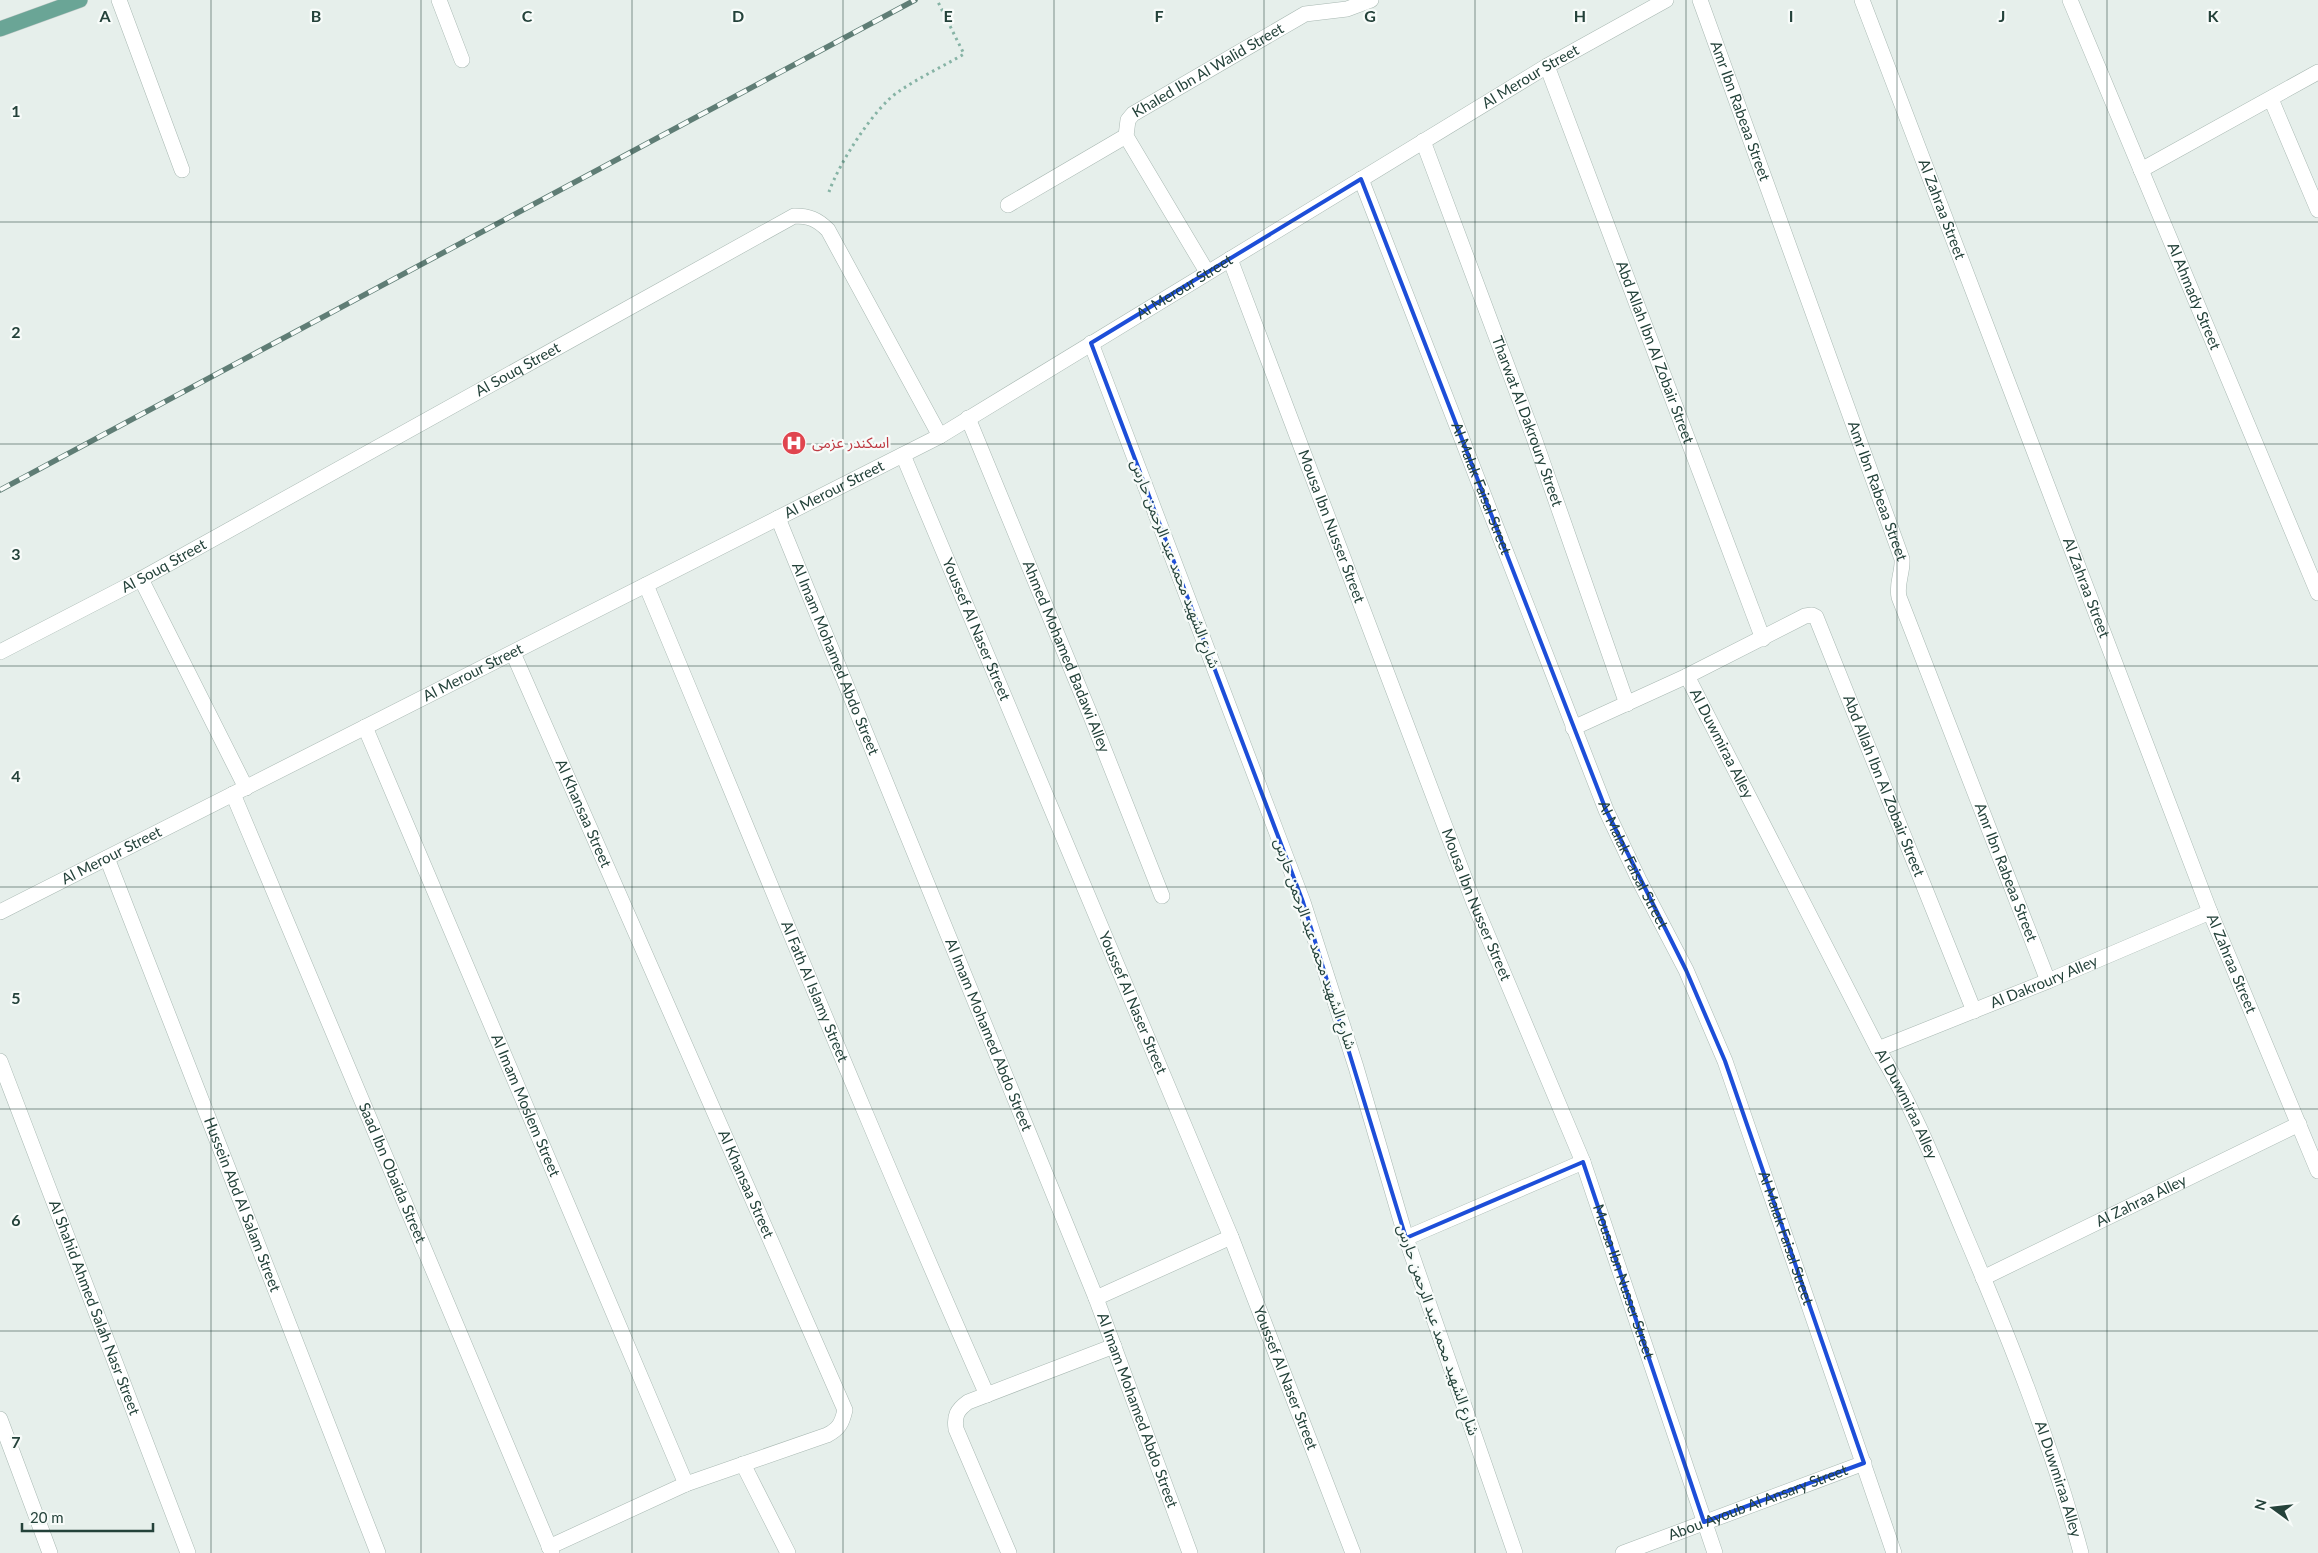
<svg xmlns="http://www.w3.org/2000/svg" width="2318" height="1553" viewBox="0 0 2318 1553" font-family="Lato,'Noto Sans Arabic',sans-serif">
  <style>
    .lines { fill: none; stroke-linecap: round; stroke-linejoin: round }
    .service-casing { stroke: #a8b8b2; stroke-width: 16 }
    .minor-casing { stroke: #a8b8b2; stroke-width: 16 }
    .tertiary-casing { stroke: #a8b8b2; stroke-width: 16 }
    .primary-casing { stroke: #c2cac8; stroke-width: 16 }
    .path { stroke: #86b3a5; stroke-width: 3; stroke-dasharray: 2.5 4; stroke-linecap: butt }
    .service { stroke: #fff; stroke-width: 15 }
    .minor { stroke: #fff; stroke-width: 15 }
    .tertiary { stroke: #fff; stroke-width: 15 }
    .primary { stroke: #6aa596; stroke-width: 15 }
    .rail-casing { stroke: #5f7d75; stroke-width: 5.5 }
    .rail { stroke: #f7fbf9; stroke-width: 4; stroke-dasharray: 11; stroke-linecap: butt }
    .marked { fill: none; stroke: #1d4ed8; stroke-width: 4; stroke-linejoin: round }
    .grid { fill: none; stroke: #24423a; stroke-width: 1; stroke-opacity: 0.55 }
    .labels { text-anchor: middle; stroke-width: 4.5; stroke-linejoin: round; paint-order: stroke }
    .street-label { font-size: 15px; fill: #24423a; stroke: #f7fbf9 }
    .health-label { font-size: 15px; fill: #be3a42; stroke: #f7fbf9; text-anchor: start }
    .grid-label { font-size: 16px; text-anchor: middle; font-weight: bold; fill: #24423a; stroke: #f7fbf9; stroke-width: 4.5; stroke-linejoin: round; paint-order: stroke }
  </style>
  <rect width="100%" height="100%" fill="#e6efeb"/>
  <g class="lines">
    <!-- service casing -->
    <g class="service-casing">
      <path id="service" d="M119,0L182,170
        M439,0L462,60
        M141,579L246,788"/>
    </g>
    <!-- minor casing -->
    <g class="minor-casing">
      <g id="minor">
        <path id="s1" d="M1700,0L1902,559C1903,573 1896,583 1899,597L2048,981"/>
        <path id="s2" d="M1862,0L2210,912L2318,1171"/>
        <path id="s3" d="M2070,0L2318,593"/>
        <path id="s4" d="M1547,66L1763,639"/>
        <path d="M2271,99L2318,210"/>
        <path id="s5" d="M1423,141L1533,435L1627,704"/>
        <path d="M2141,170L2318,72"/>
        <path id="s6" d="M1361,179L1606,810L1639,880L1686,970L1725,1061L1894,1553"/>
        <path d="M1008,205L1126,136"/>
        <path id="s7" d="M1230,259L1474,903L1583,1162L1715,1553"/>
        <path id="s8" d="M1207,272L1126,136L1128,120L1133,114L1305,14L1347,9L1371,0"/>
        <path d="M1091,343L1303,902L1356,1067L1406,1238L1515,1553"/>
        <path id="s9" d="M968,418L1090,714L1162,896"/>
        <path id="s10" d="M903,455L1231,1237L1353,1553"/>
        <path id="s11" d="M778,518L1096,1298L1190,1553"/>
        <path id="s12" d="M646,585C759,855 868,1127 987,1395"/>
        <path id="s13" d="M0,652L141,579L794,216C809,216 817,219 828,230L940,436"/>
        <path id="s14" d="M513,653L845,1410C842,1423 839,1429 827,1435L686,1484L549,1547"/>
        <path id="s15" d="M1687,676L1878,1049C1913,1106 1937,1168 1963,1230C2008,1335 2051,1442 2081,1553"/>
        <path id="s16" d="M365,727L686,1484"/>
        <path id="s17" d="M1573,728L1687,676L1805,616L1812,615L1816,617L1974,1011"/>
        <path id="s18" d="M233,794L552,1553"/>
        <path id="s19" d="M107,858L378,1553"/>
        <path id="s20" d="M1878,1049L2048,981L2210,912"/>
        <path id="s21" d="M0,1061L188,1553"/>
        <path d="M1406,1238L1583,1162"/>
        <path id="s22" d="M1983,1278L2299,1124"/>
        <path d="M1096,1298L1231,1237"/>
        <path d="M0,1419L50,1553"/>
        <path d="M743,1464L788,1553"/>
        <path d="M1009,1553L956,1429C954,1416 957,1410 968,1402L1114,1346"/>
        <path id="s23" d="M1623,1553L1864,1463"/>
      </g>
    </g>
    <!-- tertiary casing -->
    <g class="tertiary-casing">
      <g id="tertiary">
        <path id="s24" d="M0,912L940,436L1547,66L1666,0"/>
      </g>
    </g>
    <!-- primary casing -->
    <g class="primary-casing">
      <path id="primary" d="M0,29L80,0"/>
    </g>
    <!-- path -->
    <path class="path" d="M829,192C838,165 874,108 898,92C918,78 942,67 964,54L937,0"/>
    <!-- service -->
    <use href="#service" class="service"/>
    <!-- minor -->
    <use href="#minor" class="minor"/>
    <!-- tertiary -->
    <use href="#tertiary" class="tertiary"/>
    <!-- primary -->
    <use href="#primary" class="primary"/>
    <!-- rail casing -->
    <g class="rail-casing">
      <path id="rail" d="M0,490L915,0"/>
    </g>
    <!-- rail -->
    <use href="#rail" class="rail"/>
  </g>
  <!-- marked area -->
  <path class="marked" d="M1361,179L1606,810L1686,970L1725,1061L1864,1463L1704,1522L1583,1162L1406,1238L1303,902L1091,343Z"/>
  <!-- grid -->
  <path class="grid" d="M211,0V1553M421,0V1553M632,0V1553M843,0V1553M1054,0V1553M1264,0V1553M1475,0V1553M1686,0V1553M1897,0V1553M2107,0V1553M0,222H2318M0,444H2318M0,666H2318M0,887H2318M0,1109H2318M0,1331H2318"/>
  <!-- icons -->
  <defs>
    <g id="hospital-disc" transform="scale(1.25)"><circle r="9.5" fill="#e0444e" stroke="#f7fbf9"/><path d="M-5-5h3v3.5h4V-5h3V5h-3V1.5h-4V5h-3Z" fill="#fff"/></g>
  </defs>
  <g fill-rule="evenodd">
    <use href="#hospital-disc" x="794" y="443"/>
  </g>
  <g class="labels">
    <!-- street labels -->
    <g class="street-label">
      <text dy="5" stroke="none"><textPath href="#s8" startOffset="269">Khaled Ibn Al Walid Street</textPath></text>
      <text dy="5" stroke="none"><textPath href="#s24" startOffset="1745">Al Merour Street</textPath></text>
      <text dy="5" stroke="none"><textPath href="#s1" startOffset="118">Amr Ibn Rabeaa Street</textPath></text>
      <text dy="5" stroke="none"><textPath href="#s2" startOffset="224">Al Zahraa Street</textPath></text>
      <text dy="5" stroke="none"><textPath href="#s24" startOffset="1340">Al Merour Street</textPath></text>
      <text dy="5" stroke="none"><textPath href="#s3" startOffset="321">Al Ahmady Street</textPath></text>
      <text dy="5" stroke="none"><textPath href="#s4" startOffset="306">Abd Allah Ibn Al Zobair Street</textPath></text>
      <text dy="5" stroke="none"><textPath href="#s13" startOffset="590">Al Souq Street</textPath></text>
      <text dy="5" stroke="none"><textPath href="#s5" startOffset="299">Tharwat Al Dakroury Street</textPath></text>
      <text dy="5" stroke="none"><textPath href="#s6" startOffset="332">Al Malak Faisal Street</textPath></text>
      <text dy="5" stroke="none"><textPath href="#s24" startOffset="935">Al Merour Street</textPath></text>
      <text dy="5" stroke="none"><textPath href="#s1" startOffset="522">Amr Ibn Rabeaa Street</textPath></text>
      <text dy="5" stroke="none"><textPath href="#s7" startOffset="286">Mousa Ibn Nusser Street</textPath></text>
      <text transform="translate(1175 564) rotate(69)" y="5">شارع الشهيد محمد عبد الرحمن حارس</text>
      <text dy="5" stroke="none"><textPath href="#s13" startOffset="185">Al Souq Street</textPath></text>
      <text dy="5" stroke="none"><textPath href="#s2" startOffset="629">Al Zahraa Street</textPath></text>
      <text dy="5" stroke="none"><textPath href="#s10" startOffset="189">Youssef Al Naser Street</textPath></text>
      <text dy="5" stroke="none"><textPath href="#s9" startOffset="258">Ahmed Mohamed Badawi Alley</textPath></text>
      <text dy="5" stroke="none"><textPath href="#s11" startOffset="152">Al Imam Mohamed Abdo Street</textPath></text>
      <text dy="5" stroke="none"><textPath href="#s24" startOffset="530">Al Merour Street</textPath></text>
      <text dy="5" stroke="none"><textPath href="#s15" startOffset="76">Al Duwmiraa Alley</textPath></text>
      <text dy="5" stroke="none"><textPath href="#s17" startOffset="451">Abd Allah Ibn Al Zobair Street</textPath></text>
      <text dy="5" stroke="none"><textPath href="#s14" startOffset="175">Al Khansaa Street</textPath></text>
      <text dy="5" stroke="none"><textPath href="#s24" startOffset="125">Al Merour Street</textPath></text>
      <text dy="5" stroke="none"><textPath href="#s6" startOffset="738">Al Malak Faisal Street</textPath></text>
      <text dy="5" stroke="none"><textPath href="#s1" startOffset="928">Amr Ibn Rabeaa Street</textPath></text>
      <text dy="5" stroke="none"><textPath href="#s7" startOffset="691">Mousa Ibn Nusser Street</textPath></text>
      <text transform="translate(1315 944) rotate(71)" y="5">شارع الشهيد محمد عبد الرحمن حارس</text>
      <text dy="5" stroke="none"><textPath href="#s2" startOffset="1032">Al Zahraa Street</textPath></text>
      <text dy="5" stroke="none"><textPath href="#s20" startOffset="179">Al Dakroury Alley</textPath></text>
      <text dy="5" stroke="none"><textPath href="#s12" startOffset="440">Al Fath Al Islamy Street</textPath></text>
      <text dy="5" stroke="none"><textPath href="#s10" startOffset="594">Youssef Al Naser Street</textPath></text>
      <text dy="5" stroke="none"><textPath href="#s11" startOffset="558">Al Imam Mohamed Abdo Street</textPath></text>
      <text dy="5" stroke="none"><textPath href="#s15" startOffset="481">Al Duwmiraa Alley</textPath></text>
      <text dy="5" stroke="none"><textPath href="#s16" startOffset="411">Al Imam Moslem Street</textPath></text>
      <text dy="5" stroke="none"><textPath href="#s18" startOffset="411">Saad Ibn Obaida Street</textPath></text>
      <text dy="5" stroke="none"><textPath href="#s14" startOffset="580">Al Khansaa Street</textPath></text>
      <text dy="5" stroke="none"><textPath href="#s22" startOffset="176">Al Zahraa Alley</textPath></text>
      <text dy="5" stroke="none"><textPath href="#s19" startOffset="372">Hussein Abd Al Salam Street</textPath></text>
      <text dy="5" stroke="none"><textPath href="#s6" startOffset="1142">Al Malak Faisal Street</textPath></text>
      <text dy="5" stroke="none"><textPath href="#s7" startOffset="1096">Mousa Ibn Nusser Street</textPath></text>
      <text dy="5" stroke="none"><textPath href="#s21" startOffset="264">Al Shahid Ahmed Salah Nasr Street</textPath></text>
      <text transform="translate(1438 1330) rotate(71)" y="5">شارع الشهيد محمد عبد الرحمن حارس</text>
      <text dy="5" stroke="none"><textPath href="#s10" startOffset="999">Youssef Al Naser Street</textPath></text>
      <text dy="5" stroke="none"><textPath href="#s11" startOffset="962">Al Imam Mohamed Abdo Street</textPath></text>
      <text dy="5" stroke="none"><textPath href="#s15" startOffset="886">Al Duwmiraa Alley</textPath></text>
      <text dy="5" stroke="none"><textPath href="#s23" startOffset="144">Abou Ayoub Al Ansary Street</textPath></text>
    </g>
    <!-- health labels -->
    <g class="health-label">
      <text x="812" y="448">اسكندر عزمى</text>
    </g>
  </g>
  <g class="grid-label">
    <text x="105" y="22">A</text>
    <text x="316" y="22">B</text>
    <text x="527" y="22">C</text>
    <text x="738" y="22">D</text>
    <text x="948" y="22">E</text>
    <text x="1159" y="22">F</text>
    <text x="1370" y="22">G</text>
    <text x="1580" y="22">H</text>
    <text x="1791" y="22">I</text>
    <text x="2002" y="22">J</text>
    <text x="2213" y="22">K</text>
    <text x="16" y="117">1</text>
    <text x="16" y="338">2</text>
    <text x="16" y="560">3</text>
    <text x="16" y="782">4</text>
    <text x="16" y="1004">5</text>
    <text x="16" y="1226">6</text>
    <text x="16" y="1448">7</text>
  </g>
  <!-- north arrow -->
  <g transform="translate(2273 1508) rotate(285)" stroke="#f7fbf9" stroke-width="4" paint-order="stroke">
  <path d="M0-4L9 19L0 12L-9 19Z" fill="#24423a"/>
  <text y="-8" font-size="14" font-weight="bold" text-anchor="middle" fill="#24423a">N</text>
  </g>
  <!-- scale -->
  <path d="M22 1523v8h131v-8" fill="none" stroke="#24423a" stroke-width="2.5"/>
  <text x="30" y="1523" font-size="15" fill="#24423a" stroke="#f7fbf9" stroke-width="4" paint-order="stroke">20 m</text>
</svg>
